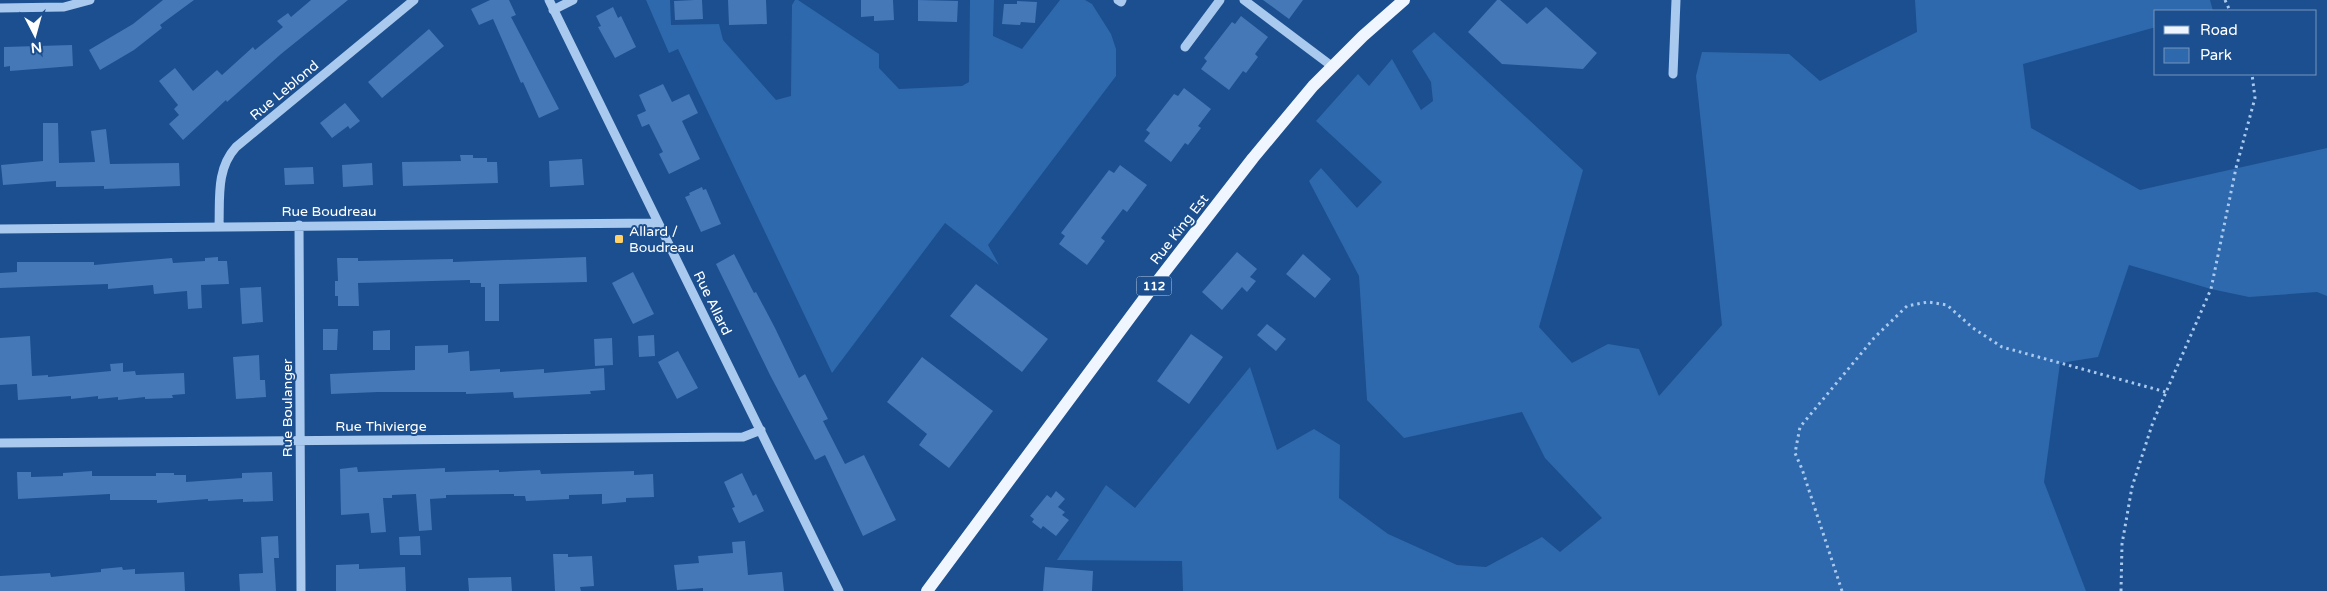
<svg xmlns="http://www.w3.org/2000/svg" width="2327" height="591" viewBox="0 0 2327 591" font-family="'Varela Round',sans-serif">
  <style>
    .green { fill: #2e69ad }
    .building { fill: #4478b7 }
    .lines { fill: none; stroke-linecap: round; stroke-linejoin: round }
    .path { stroke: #a9c9ee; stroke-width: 3; stroke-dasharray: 2.5 4; stroke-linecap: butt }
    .minor { stroke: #a9c9ee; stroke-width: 9 }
    .major { stroke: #f0f6ff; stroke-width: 12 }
    .poi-dot { fill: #ffd166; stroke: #1b4f8f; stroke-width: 2 }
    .labels { text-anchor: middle; stroke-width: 4; stroke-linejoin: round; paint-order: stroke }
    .shield { fill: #1b4f8f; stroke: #bbcadd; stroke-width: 1 }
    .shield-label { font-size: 12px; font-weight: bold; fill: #fff }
    .street-label { font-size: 14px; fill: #fff; stroke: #1b4f8f }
    .poi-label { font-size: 14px; fill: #fff; stroke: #1b4f8f; text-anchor: start }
  </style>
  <rect width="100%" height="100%" fill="#1b4f8f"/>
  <!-- green -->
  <path class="green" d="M646,0H670L671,25L719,24L723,40L776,100L791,96L792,5L795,0H798L879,54V68L899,89L962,86L969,82L970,0H994L993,36L1022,49L1060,0H1085L1092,4L1111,34L1116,49V76L988,245L999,265L945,223L832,373L678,49L669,53Z
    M1915,0H2210L2213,11H2156V27L2023,64L2031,128L2140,190L2327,148V296L2317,292L2249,297L2211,289L2129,265L2098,357L2060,363L2044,482L2086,591H1183L1182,561L1057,560L1106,485L1135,508L1250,367L1277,450L1314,429L1340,445L1339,498L1388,534L1457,565L1486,567L1542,537L1560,552L1602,518L1545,458L1522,412L1404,438L1367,400L1359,276L1309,181L1321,168L1357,208L1382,182L1316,121L1358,74L1369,86L1392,59L1421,110L1433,101L1431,82L1412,51L1434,32L1583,170L1539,327L1572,363L1608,344L1639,349L1659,396L1722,325L1696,76L1702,52L1789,54L1820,81L1917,32Z"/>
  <!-- building -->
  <path class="building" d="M163,0H194L160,25L162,28L134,50L100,70L89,50L133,24Z
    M311,0H348L281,54L227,102L226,100L183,140L169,124L179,115L174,109L178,105L159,81L175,68L193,91L217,70L222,75L253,47L255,50L283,27L277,21L288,13L291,17Z
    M490,0H509L516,15L511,17L559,109L539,118L523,82L521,83L493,19L479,25L471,9Z
    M694,0H702L703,19L675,20L674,1Z
    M728,0H766L767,24L729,25Z
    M861,0H893L894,20L874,21V16L861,17Z
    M918,0L958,1L957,22L918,21Z
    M1263,0H1303L1289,19Z
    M1497,0H1500L1527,24L1546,7L1597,53L1583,69L1502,64L1468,32Z
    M1017,1L1037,2L1035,23L1021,22L1020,25L1002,24L1004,4H1017Z
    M613,7L618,18L621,16L636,47L615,58L598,27L601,26L596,16Z
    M1241,16L1268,37L1255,54L1258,57L1246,73L1243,71L1229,90L1201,69L1207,61L1204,58L1232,22L1235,24Z
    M429,29L444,46L382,98L368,82Z
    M72,45L73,66L10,71V66L4,67V47Z
    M663,84L672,102L689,94L698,113L682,121L700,159L669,174L659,154L663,152L649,124L642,127L637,115L646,111L639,95Z
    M1184,88L1211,109L1198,126L1201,128L1188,145L1185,143L1171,162L1144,141L1150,133L1146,130L1174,94L1178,96Z
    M345,103L360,121L350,129L348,126L332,138L320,123Z
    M43,123H58L59,163L95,162L91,131L106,129L110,164L179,163L180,186L104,189V186L56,187V181L3,185L1,165L43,161Z
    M460,155H473V158H487V162H497L498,183L403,186L402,162L461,161Z
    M582,159L584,185L550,187L549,161Z
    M372,163L373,185L343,187L342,165Z
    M1120,165L1147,185L1127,212L1123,209L1101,238L1105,241L1087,265L1059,244L1065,236L1061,233L1109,170L1114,173Z
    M313,167L314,184L285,185L284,168Z
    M702,187L703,190L706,189L721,224L701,232L685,197L690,195L689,193Z
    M1237,252L1257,269L1250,277L1256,281L1247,292L1242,287L1222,310L1202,292Z
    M734,254L754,293L756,292L775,328L799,378L805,374L828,419L823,421L845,464L864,455L896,520L863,536L825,455L815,460L770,375L716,264Z
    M1303,254L1331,279L1315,298L1286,274Z
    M218,257V261H227L229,284L201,285L202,308L188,309L187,291L154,294L153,285L108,289V284L0,288V273L17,272V262H94V265L172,258L173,263L205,261V258Z
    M586,257L587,282L499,284V321H485V287H481V283H470V280L358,283L359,306H338V296H335V281H338L337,258H358V261L453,259V262Z
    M633,272L654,314L633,324L612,283Z
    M976,284L1048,339L1022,372L950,316Z
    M261,287L263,322L242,324L240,288Z
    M1267,324L1286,339L1276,351L1257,335Z
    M323,329H338L337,350H323Z
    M390,330V350H373V331Z
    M1191,334L1223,357L1189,404L1157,381Z
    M654,335L655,356L639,357L638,336Z
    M30,336L32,376L48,375V377L111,371L110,364L123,363V372L135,371L136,375L184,373L185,394L172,395L173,398L145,399V397L118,400V397L98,399V396L71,399V396L18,400L17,384L0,385V338Z
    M612,338L613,365L595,366L594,339Z
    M448,345V353L469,351L470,371L500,369V372L544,369V373L604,368L605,390L590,391L591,394L514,398L513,392L466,394V392H378L331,394L330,374L415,370V346Z
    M678,351L698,388L677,399L658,362Z
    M259,355L260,380H265L266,397L236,399L233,357Z
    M922,357L993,411L949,468L919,445L927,434L887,402Z
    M357,467L358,472L445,468V472L499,470V472L540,470L541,474L634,471V475L653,474L654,497L626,498V502L602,504V494L569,495V499L526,501L525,496H514V494L446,495V498L430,499L432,530L419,531L416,494L392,495V498H383L386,532L371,533L369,513L341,515L340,469Z
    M92,471V476H156V473H174V475H186V482L242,478V473L272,472L273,501L243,502V499L208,501V499L157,503V500H110V494L18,499L17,472H31V477L63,476V473Z
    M742,473L753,496L756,494L764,511L739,523L732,508L735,507L724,482Z
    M1056,491L1065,499L1058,507L1065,512L1062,515L1069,520L1056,536L1043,526L1041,529L1032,522L1034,519L1030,516L1047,495L1051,498Z
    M278,536L279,558H274L276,591H240L239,574L263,573L261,537Z
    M420,536L421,555H400L399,537Z
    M745,541L748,575L782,572L784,591H703V588L677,590L674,565L699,563L698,556L733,553L732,542Z
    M553,554H568V557L592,556L594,586L580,587L581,591H555Z
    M359,564V569L405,567L406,591H336V565Z
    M122,567L123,570L135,569V574L184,572L185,591H0V576L50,573L51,577L101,572V569Z
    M1045,567L1093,571L1092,591H1043Z
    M511,577L512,591H469L468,578Z"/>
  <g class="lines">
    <!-- path -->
    <path class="path" d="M2225,0L2230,11
      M1842,591L1802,469L1795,453L1800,427L1874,338L1907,306L1928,302L1947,305L1973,328L2002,347L2166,392
      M2121,591L2122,544L2132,487L2153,422L2211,289L2236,168L2255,98L2252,74"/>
    <!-- minor -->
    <path class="minor" d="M549,0L839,591
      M1118,0L1121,2L1122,0
      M1244,0L1333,67
      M0,8L64,7L90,0
      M553,10L573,0
      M1185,47L1220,0
      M1673,74L1676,0
      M299,225L301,591
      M219,226C220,198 216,169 236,147L414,0
      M0,229L658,223
      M0,443L743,437L761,430"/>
    <!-- major -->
    <path class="major" d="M927,591L1149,292L1253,158L1313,86L1363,36L1404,0"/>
  </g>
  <!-- markers -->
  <rect class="poi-dot" x="614" y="234" width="10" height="10" rx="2.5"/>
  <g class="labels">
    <!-- shield labels -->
    <rect class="shield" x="1136.5" y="276.5" width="35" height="19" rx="4"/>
    <g class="shield-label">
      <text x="1154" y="290">112</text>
    </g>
    <!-- street labels -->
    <g class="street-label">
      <text transform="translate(284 90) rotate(-40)" y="5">Rue Leblond</text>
      <text x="329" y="216">Rue Boudreau</text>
      <text transform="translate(1179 229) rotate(-52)" y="5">Rue King Est</text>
      <text transform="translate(713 303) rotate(64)" y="5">Rue Allard</text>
      <text transform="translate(287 408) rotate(-90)" y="5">Rue Boulanger</text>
      <text x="381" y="431">Rue Thivierge</text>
    </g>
    <!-- poi labels -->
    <g class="poi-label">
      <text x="629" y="236">Allard /<tspan x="629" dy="16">Boudreau</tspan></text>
    </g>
  </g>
  <!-- legend -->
  <rect x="2154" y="10" width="162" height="65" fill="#1b4f8f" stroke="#7695bc"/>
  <rect x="2164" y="26" width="25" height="8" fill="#f0f6ff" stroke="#7695bc"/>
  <text x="2200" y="35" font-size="15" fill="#ffffff">Road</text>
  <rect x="2164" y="48" width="25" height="15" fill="#2e69ad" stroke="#7695bc"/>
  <text x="2200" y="60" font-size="15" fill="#ffffff">Park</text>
  <!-- north arrow -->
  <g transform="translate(35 35) rotate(174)" stroke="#1b4f8f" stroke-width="4" paint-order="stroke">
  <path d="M0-4L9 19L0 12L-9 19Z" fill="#ffffff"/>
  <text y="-8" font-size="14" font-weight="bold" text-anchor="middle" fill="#ffffff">N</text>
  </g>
</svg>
